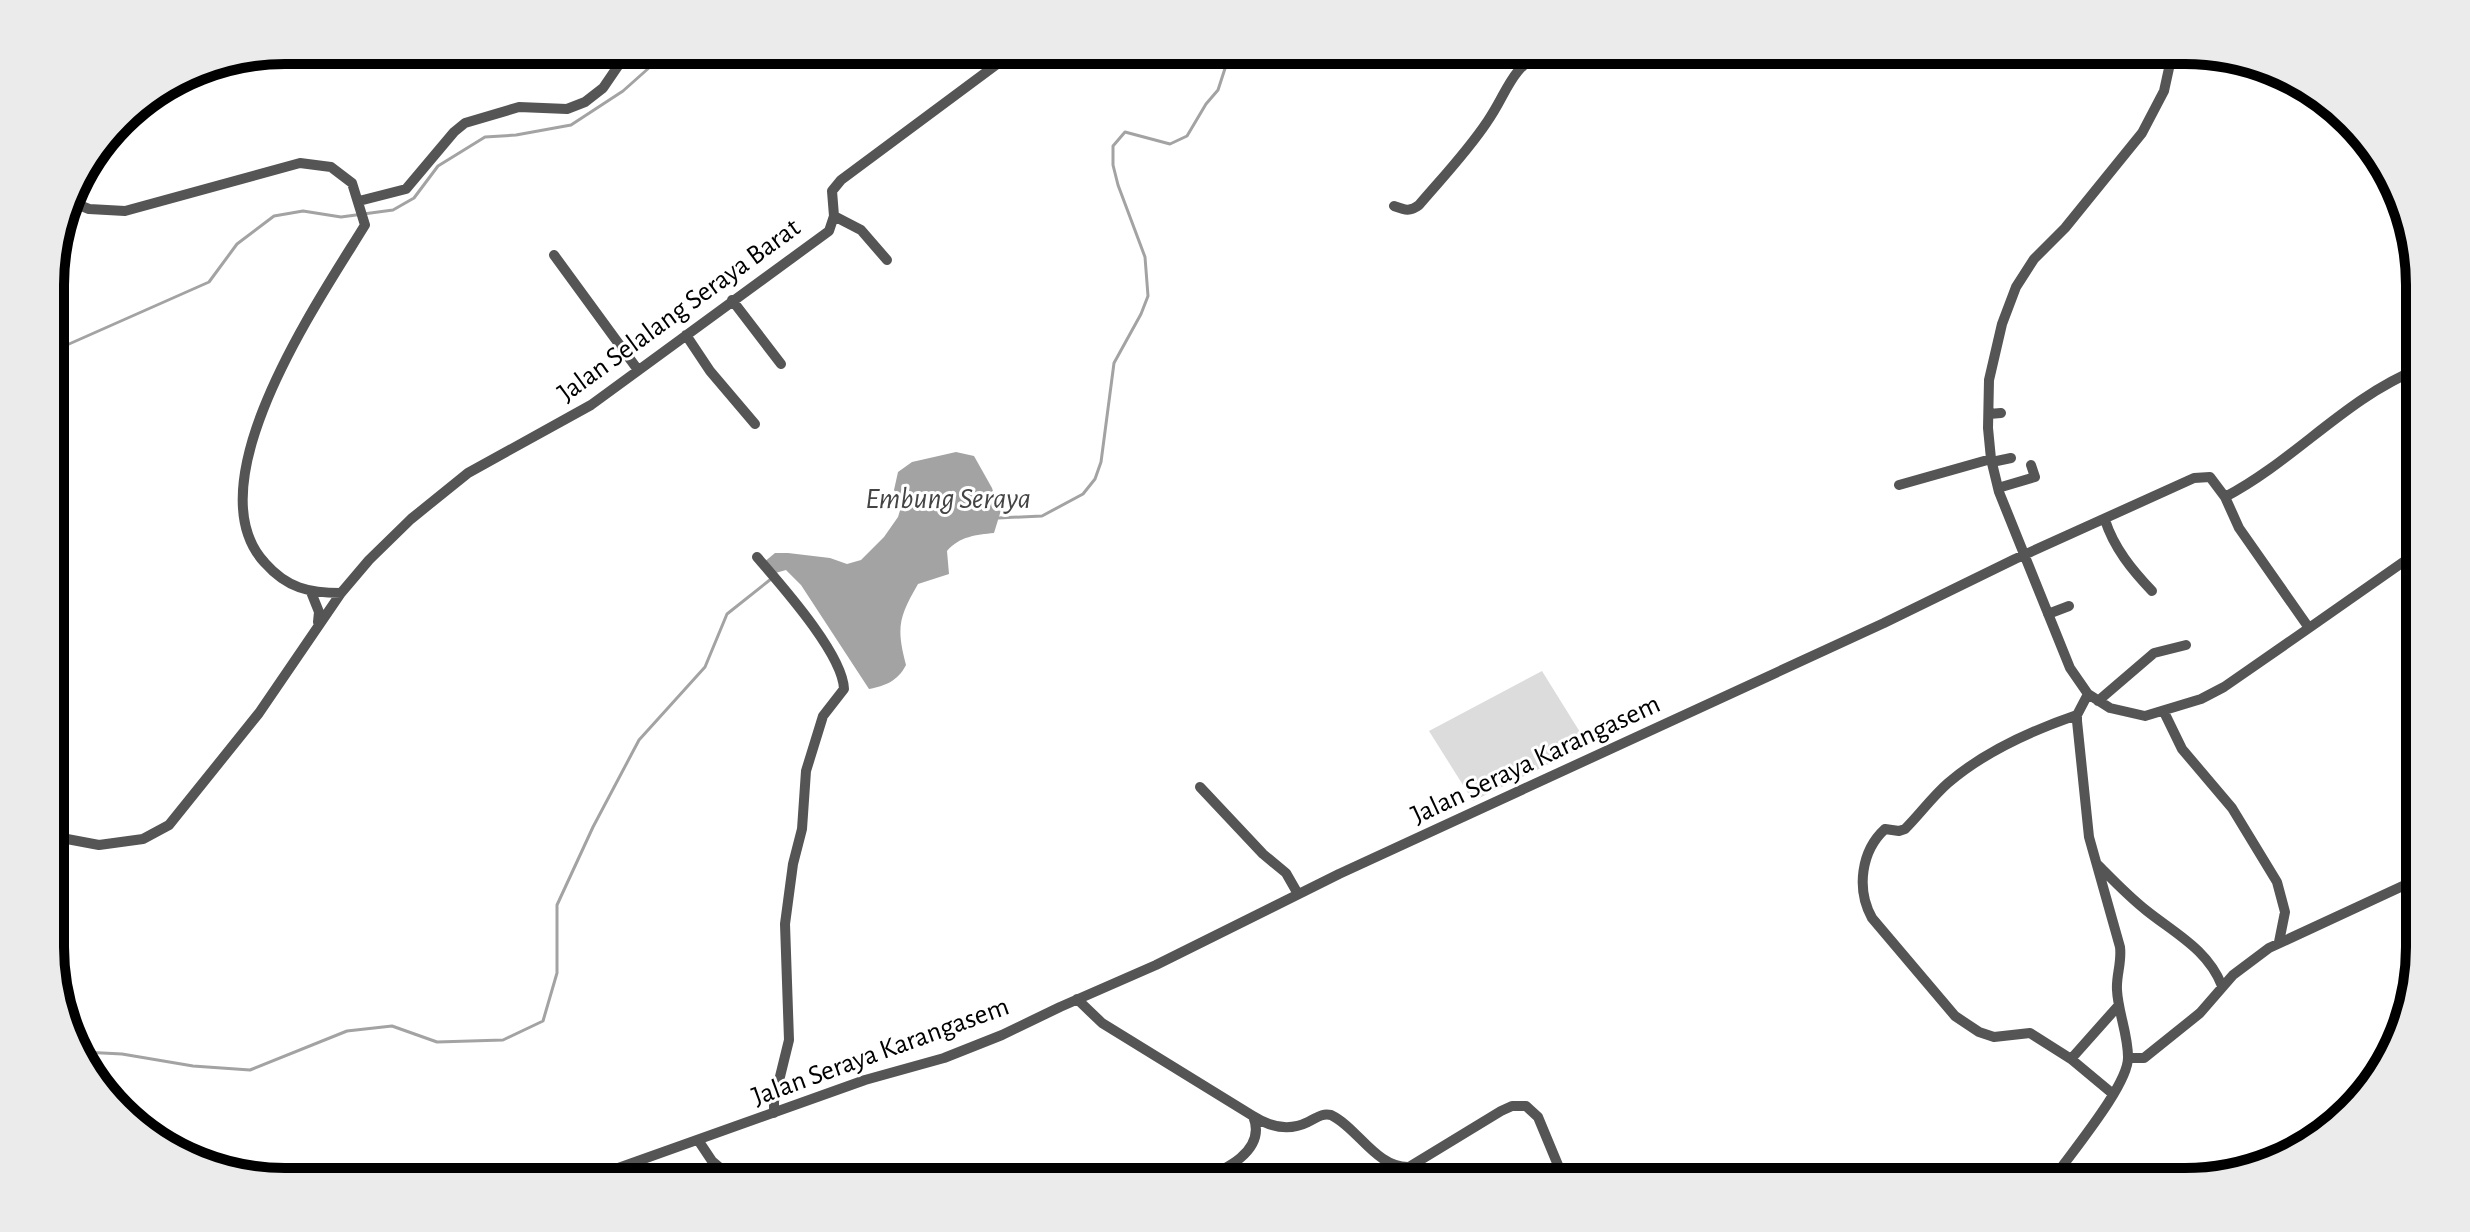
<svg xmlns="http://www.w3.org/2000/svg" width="2470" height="1232" viewBox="0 0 2470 1232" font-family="'Alegreya Sans',sans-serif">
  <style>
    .grass { fill: #dcdcdc }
    .water { fill: #a3a3a3 }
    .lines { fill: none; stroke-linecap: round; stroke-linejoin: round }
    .stream { stroke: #a3a3a3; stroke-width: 3 }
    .minor { stroke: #555; stroke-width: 10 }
    .labels { text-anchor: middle; stroke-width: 6; stroke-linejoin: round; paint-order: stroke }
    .street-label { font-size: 28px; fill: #000; stroke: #fff }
    .water-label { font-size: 30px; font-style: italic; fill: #444; stroke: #fff }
    .rim { fill: none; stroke: #000; stroke-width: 10 }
  </style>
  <rect width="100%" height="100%" fill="#fff"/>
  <!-- grass -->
  <path class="grass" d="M1542,671L1588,745L1473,801L1429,731Z"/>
  <!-- water -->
  <path class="water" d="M956,452L974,456L992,488L996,501L1002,507L994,533C976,535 960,536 947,551L949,574L918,584C899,617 896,627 906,665C898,681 885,686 869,689L801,585L786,570L772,574L763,563L775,553H788L830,558L847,564L861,560L884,537L898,517L902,504L894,490L898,472L912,462Z"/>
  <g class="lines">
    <!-- stream -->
    <path class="stream" d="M51,352L209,282L237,244L274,216L303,211L341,217L393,210L414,198L438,166L485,137L516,135L571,125L623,91L669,50
      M998,518L1042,516L1083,494L1095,479L1101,462L1114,363L1141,314L1148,296L1145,257L1118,185L1113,165V146L1125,132L1170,144L1187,136L1206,104L1218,90L1231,50
      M83,1052L122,1054L193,1066L250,1070L347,1031L392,1026L437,1042L503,1040L543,1021L557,973V905L593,827L639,740L705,667L727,614L771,579"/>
    <!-- minor -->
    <path class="minor" d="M2173,50L2164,91L2142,133L2065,228L2034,259L2016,287L2002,324L1989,380L1988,428L1991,459L1999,492L2070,668L2088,694L2110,708L2145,716L2201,699L2224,687L2309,628
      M69,201L89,209L125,211L300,163L331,167L352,183L365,225C321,297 191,484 265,563C287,588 309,593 341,593
      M359,201L406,189L454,132L465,123L519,107L567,109L585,102L603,88L629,50
      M1394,206C1405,210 1410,212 1419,205C1442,178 1467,152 1487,122C1508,92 1509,69 1545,50
      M834,216L861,230L887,260
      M554,255L638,370
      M732,300L781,364
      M686,335L710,371L755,424
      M1989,414L2001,413
      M1992,462L2011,458
      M1899,485L1991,459
      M1998,488L2035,477L2031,465
      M2225,497C2294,461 2346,398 2418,369
      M2105,520C2114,548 2132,570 2152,591
      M757,557C781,585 843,654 844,689L823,716L806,771L802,829L793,864L785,924L789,1040L774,1101V1113
      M311,592L319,612L318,622
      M2048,614L2069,606
      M2098,701L2154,653L2186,645
      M2164,712L2182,749L2232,808L2277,882L2285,912L2279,942
      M2077,715C2033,730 1984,752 1948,783C1932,797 1920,814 1905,829L1899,831L1885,829C1861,851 1856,889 1872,918L1955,1016L1979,1032L1994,1037L2030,1033L2071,1059L2113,1094
      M1200,787L1263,854L1286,873L1298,894
      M52,829L67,839L99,845L143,839L169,825L259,713L341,593L369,560L411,519L468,473L591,405L829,231L834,216L832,191L841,180L1016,50
      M2097,864C2113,880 2129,897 2147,911C2176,934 2208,950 2222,986
      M1077,999L1102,1023L1253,1116C1268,1152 1222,1171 1196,1182
      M2128,1058H2144L2200,1013L2233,975L2269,948L2420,878
      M2071,1059L2119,1005
      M1253,1116C1270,1127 1288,1132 1308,1122C1317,1118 1321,1113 1331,1115C1358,1128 1376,1168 1409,1167L1501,1111L1512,1106H1526L1538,1117L1565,1182
      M698,1140L712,1161L737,1182
      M579,1182L865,1080L944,1058L1002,1035L1060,1007L1156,965L1339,874L1884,623L2015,559L2194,478L2210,477L2225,497L2239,528L2309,628L2419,551
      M2051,1182C2069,1155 2129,1085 2128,1057C2128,1034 2118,1012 2117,990C2116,975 2122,963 2120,947L2089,837L2077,721V715L2088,694"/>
  </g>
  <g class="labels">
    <!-- street labels -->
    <g class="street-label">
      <text transform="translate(678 309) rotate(-36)" y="10">Jalan Selalang Seraya Barat</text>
      <text transform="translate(1535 758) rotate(-25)" y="10">Jalan Seraya Karangasem</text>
      <text transform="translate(880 1050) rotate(-20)" y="10">Jalan Seraya Karangasem</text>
    </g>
    <!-- water labels -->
    <g class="water-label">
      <text x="948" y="508">Embung Seraya</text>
    </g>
  </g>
  <!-- crop -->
  <path d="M0 0H2470V1232H0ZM285 64H2185A221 221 0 0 1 2406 285V947A221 221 0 0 1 2185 1168H285A221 221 0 0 1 64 947V285A221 221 0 0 1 285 64Z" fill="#ebebeb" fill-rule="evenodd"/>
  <path class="rim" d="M285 64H2185A221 221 0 0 1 2406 285V947A221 221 0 0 1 2185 1168H285A221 221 0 0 1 64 947V285A221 221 0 0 1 285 64Z"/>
</svg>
